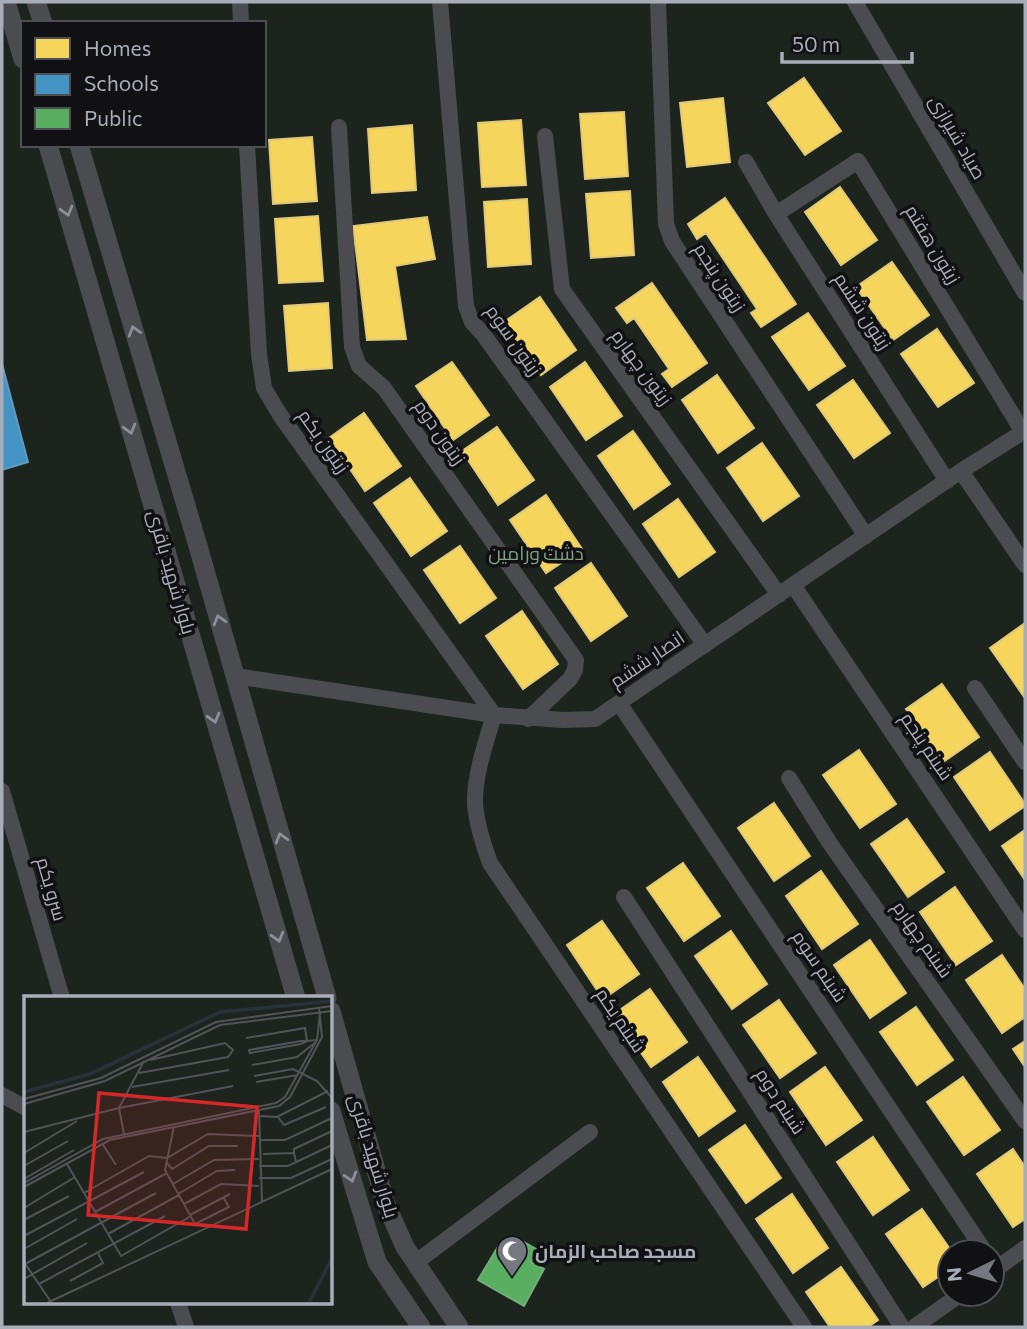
<svg xmlns="http://www.w3.org/2000/svg" width="1027" height="1329" viewBox="0 0 1027 1329" font-family="Commissioner,Cairo,sans-serif">
  <style>
    .green { fill: #1d241e; fill-rule: evenodd }
    .homes { fill: #f6d55c; stroke: #dfc978; stroke-width: 2 }
    .schools { fill: #4393c3; stroke: #619bc0; stroke-width: 2 }
    .public { fill: #5aae61; stroke: #71ae7b; stroke-width: 2 }
    .lines { fill: none; stroke-linecap: round; stroke-linejoin: round }
    .minor { stroke: #4b4c50; stroke-width: 16 }
    .tertiary { stroke: #4b4c50; stroke-width: 19 }
    .oneway { stroke: #8c9099 }
    .labels { text-anchor: middle; stroke-width: 7; stroke-linejoin: round; paint-order: stroke }
    .street-label { font-size: 19px; fill: #a8adb8; stroke: #111113 }
    .park-label { font-size: 19px; fill: #7fa381; stroke: #111113 }
    .poi-label { font-size: 19px; font-weight: bold; fill: #a8adb8; stroke: #111113; text-anchor: start }
    .inset-river { fill: none; stroke: #2a3239; stroke-width: 3.5 }
    .inset-road { fill: none; stroke: #515357; stroke-width: 2 }
    .view { fill: #d62828; fill-opacity: 0.15; stroke: #d62828; stroke-width: 3.5 }
    .inset-edge { fill: none; stroke: #a8adb8; stroke-width: 3.5 }
  </style>
  <rect width="100%" height="100%" fill="#171717"/>
  <!-- green -->
  <path class="green" d="M2,2H1025V1327H2ZM23,23H264V145H23ZM26,998H331V1303H26ZM950,1252H992V1294H950Z"/>
  <!-- homes -->
  <path class="homes" d="M804,78L841,131L805,155L768,103Z
    M723,98L730,162L687,167L680,103Z
    M624,112L628,176L585,179L580,114Z
    M521,120L526,185L482,187L478,123Z
    M412,125L416,190L372,193L368,129Z
    M312,137L317,201L273,204L269,140Z
    M840,187L877,240L841,265L805,212Z
    M630,191L634,255L591,258L586,194Z
    M725,198L796,304L761,327L751,313L757,309L706,233L697,239L688,224Z
    M527,199L531,264L488,267L484,202Z
    M318,216L323,281L279,283L275,219Z
    M427,217L435,259L395,266L406,339L367,340L353,226Z
    M892,262L929,315L893,340L856,287Z
    M652,283L707,363L672,387L662,374L669,369L634,318L627,323L616,308Z
    M540,297L576,350L541,375L504,322Z
    M328,303L332,368L289,371L284,306Z
    M808,313L845,366L809,390L772,337Z
    M937,329L974,383L938,407L901,354Z
    M452,362L489,415L453,440L416,386Z
    M585,362L622,416L586,440L550,387Z
    M717,375L754,428L718,453L682,400Z
    M853,380L890,433L854,458L817,405Z
    M364,413L401,466L365,491L329,438Z
    M497,427L534,480L498,505L462,451Z
    M633,431L670,484L634,509L598,456Z
    M762,443L799,496L763,521L727,468Z
    M410,478L447,531L411,556L374,503Z
    M546,495L582,549L546,573L510,520Z
    M678,499L715,552L679,577L643,524Z
    M460,546L496,598L460,623L424,570Z
    M591,563L627,616L591,641L555,588Z
    M522,611L558,664L523,689L486,636Z
    M1025,623V698L990,648Z
    M942,684L979,737L943,762L906,709Z
    M859,750L896,804L860,828L823,775Z
    M990,752L1025,804V806L990,830L954,777Z
    M774,803L810,856L774,881L738,828Z
    M907,819L944,872L908,897L871,844Z
    M1025,830V880L1002,846Z
    M683,863L720,916L684,941L647,888Z
    M821,871L858,924L822,949L786,896Z
    M955,887L992,941L956,965L920,912Z
    M602,921L639,974L603,999L567,945Z
    M731,931L767,984L732,1009L695,956Z
    M870,940L906,993L870,1018L834,965Z
    M1002,955L1025,989V1017L1002,1033L966,980Z
    M650,989L687,1042L651,1067L614,1014Z
    M779,1000L816,1053L780,1078L743,1025Z
    M916,1007L953,1060L917,1085L880,1032Z
    M1025,1041V1067L1013,1049Z
    M698,1057L735,1111L699,1136L663,1082Z
    M825,1067L862,1120L826,1145L790,1092Z
    M963,1077L1000,1130L964,1155L927,1102Z
    M745,1125L781,1178L746,1203L709,1150Z
    M873,1137L909,1190L873,1215L837,1162Z
    M1013,1149L1025,1167V1219L1013,1227L977,1174Z
    M792,1194L828,1248L793,1273L756,1219Z
    M922,1209L952,1252H950V1269L923,1287L886,1234Z
    M841,1267L878,1320L868,1327H830L806,1292Z"/>
  <!-- schools -->
  <path class="schools" d="M2,364L28,462L2,470Z"/>
  <!-- public -->
  <path class="public" d="M517,1238L538,1250L531,1262L544,1269L524,1306L478,1280L499,1245Z"/>
  <g class="lines">
    <!-- minor -->
    <path class="minor" d="M240,2L241,23
      M440,2L466,306L472,322L483,334L705,645
      M658,2L666,224L672,241L866,536
      M855,2L1025,293
      M339,127L352,347L359,366L384,388L576,660L575,670L570,679L528,719
      M545,136L562,289L779,595
      M247,145L259,354L264,388L280,415L494,715C486,742 474,776 475,805C477,825 483,844 490,863L804,1327
      M746,162L776,214L947,481
      M961,471L1025,565
      M793,585L1025,930
      M235,676L494,715L563,720L595,719L961,471L1023,432L858,161L776,214
      M975,688L1025,762
      M619,703L985,1252
      M789,778L829,842L1025,1121
      M2,791L62,998
      M624,897L902,1327
      M2,1095L26,1108
      M415,1263L590,1132
      M992,1272L1025,1248
      M178,1303L186,1327
      M914,1327L961,1294"/>
    <!-- tertiary -->
    <path class="tertiary" d="M6,2L23,59
      M36,2L43,23
      M48,145L296,998
      M79,145L198,546L327,998
      M331,1011L385,1202L405,1247L459,1327
      M331,1111L377,1262L421,1327"/>
  </g>
  <!-- one-way arrows -->
  <defs><path id="oneway-chevron" d="M-2-3.5L2.5 0L-2 3.5" fill="none" stroke-width="1.6" stroke-linecap="round" stroke-linejoin="round" transform="scale(1.75)"/></defs>
  <g class="oneway">
    <use href="#oneway-chevron" transform="translate(67 211) rotate(74)"/>
    <use href="#oneway-chevron" transform="translate(134 331) rotate(-107)"/>
    <use href="#oneway-chevron" transform="translate(130 429) rotate(74)"/>
    <use href="#oneway-chevron" transform="translate(219 620) rotate(-106)"/>
    <use href="#oneway-chevron" transform="translate(214 718) rotate(74)"/>
    <use href="#oneway-chevron" transform="translate(281 838) rotate(-106)"/>
    <use href="#oneway-chevron" transform="translate(278 937) rotate(74)"/>
    <use href="#oneway-chevron" transform="translate(351 1177) rotate(73)"/>
  </g>
  <!-- icons -->
  <defs>
    <g id="mosque-pin" transform="scale(1.575)"><path d="M0 17L-7.5 6A9.5 9.5 0 1 1 7.5 6Z" fill="#757880" stroke="#111113"/><path d="M3.5-4.9A6 6 0 1 0 3.5 4.9A5 5 0 1 1 3.5-4.9Z" fill="#fff"/></g>
  </defs>
  <g fill-rule="evenodd">
    <use href="#mosque-pin" x="512" y="1251"/>
  </g>
  <g class="labels">
    <!-- street labels -->
    <g class="street-label">
      <text transform="translate(958 137) rotate(60)" y="7">صیاد شیرازی</text>
      <text transform="translate(933 244) rotate(59)" y="7">زیتون هفتم</text>
      <text transform="translate(720 277) rotate(57)" y="7">زیتون پنجم</text>
      <text transform="translate(863 311) rotate(57)" y="7">زیتون ششم</text>
      <text transform="translate(514 340) rotate(55)" y="7">زیتون سوم</text>
      <text transform="translate(642 367) rotate(54)" y="7">زیتون چهارم</text>
      <text transform="translate(440 432) rotate(55)" y="7">زیتون دوم</text>
      <text transform="translate(324 441) rotate(55)" y="7">زیتون یکم</text>
      <text transform="translate(172 572) rotate(74)" y="7">بلوار شهید باقری</text>
      <text transform="translate(647 659) rotate(-34)" y="7">انصار ششم</text>
      <text transform="translate(927 746) rotate(56)" y="7">شبنم پنجم</text>
      <text transform="translate(52 889) rotate(74)" y="7">سرو یکم</text>
      <text transform="translate(923 939) rotate(55)" y="7">شبنم چهارم</text>
      <text transform="translate(820 966) rotate(56)" y="7">شبنم سوم</text>
      <text transform="translate(621 1020) rotate(56)" y="7">شبنم یکم</text>
      <text transform="translate(781 1101) rotate(57)" y="7">شبنم دوم</text>
      <text transform="translate(374 1156) rotate(73)" y="7">بلوار شهید باقری</text>
    </g>
    <!-- park labels -->
    <g class="park-label">
      <text x="536" y="560">دشت ورامین</text>
    </g>
    <!-- poi labels -->
    <g class="poi-label">
      <text x="535" y="1258">مسجد صاحب الزمان</text>
    </g>
  </g>
  <!-- overview -->
  <g transform="translate(24 996)">
    <rect width="308" height="308" fill="#171717"/>
    <path d="M0,1H308V307H0Z" fill="#1d241e"/>
    <path class="inset-river" d="M0,96L66,78L196,16L308,5M285,307L308,262"/>
    <path class="inset-road" d="M222,42L281,32L283,45L277,48L226,57L225,54L277,45H283L293,44M228,69L273,61L292,46M115,77L204,61L209,54L201,47L126,64M230,80L269,73L293,85L308,102M232,86L274,79M108,91L205,74M0,103L77,82L192,26L308,10M0,108L81,85L196,29L308,15M235,115L238,206M236,120L253,121L304,95M254,121L260,129L302,111M150,130L141,174L171,228L205,211L199,201M0,136L95,112L120,65M100,138L95,112L209,90M235,144H261L308,122M78,147L92,169M0,157L53,125M270,157V153L308,135M239,158L270,157L272,166M142,166L148,173L185,150H214M43,168L97,260L167,220M0,170L44,145M235,170H264L308,149M235,182H267L308,163M0,183L50,154M0,187L79,143L252,107L261,101L293,44L296,17M149,188L190,164L235,163M0,191L86,144L255,110L266,101L298,41L295,12M60,197L125,160L143,162L184,138L235,140M154,198L193,175L211,174M160,208L197,188L235,190M0,212L51,181M71,216L143,177M166,219L206,198M0,224L45,200M84,238L155,199M0,240L120,176M0,253L53,223M0,266L27,306M1,268L132,197M0,283L63,247M46,285L79,267L74,257M15,288L141,220M23,307L308,173"/>
    <path class="view" d="M75,97L233,111L222,233L64,219Z"/>
    <rect width="308" height="308" class="inset-edge"/>
  </g>
  <!-- border -->
  <rect width="1027" height="1329" fill="none" stroke="#a8adb8" stroke-width="7"/>
  <!-- legend -->
  <rect x="21" y="21" width="245" height="126" fill="#111113" stroke="#4d4f55" stroke-width="2"/>
  <rect x="35" y="38" width="35" height="21" fill="#f6d55c" stroke="#4d4f55" stroke-width="2"/>
  <text x="84" y="56" font-size="21" fill="#a8adb8">Homes</text>
  <rect x="35" y="74" width="35" height="21" fill="#4393c3" stroke="#4d4f55" stroke-width="2"/>
  <text x="84" y="91" font-size="21" fill="#a8adb8">Schools</text>
  <rect x="35" y="108" width="35" height="21" fill="#5aae61" stroke="#4d4f55" stroke-width="2"/>
  <text x="84" y="126" font-size="21" fill="#a8adb8">Public</text>
  <!-- north arrow -->
  <g transform="translate(971 1273) rotate(265)"><circle r="33" fill="#111113" stroke="#4d4f55" stroke-width="2"/>
  <path d="M0-5L12 26L0 18L-12 26Z" fill="#757880"/>
  <text y="-10" font-size="19" font-weight="bold" text-anchor="middle" fill="#a8adb8">N</text>
  </g>
  <!-- scale -->
  <path d="M782 52v10h130v-10" fill="none" stroke="#a8adb8" stroke-width="3.5"/>
  <text x="792" y="52" font-size="21" fill="#a8adb8" stroke="#111113" stroke-width="5" paint-order="stroke">50 m</text>
</svg>
